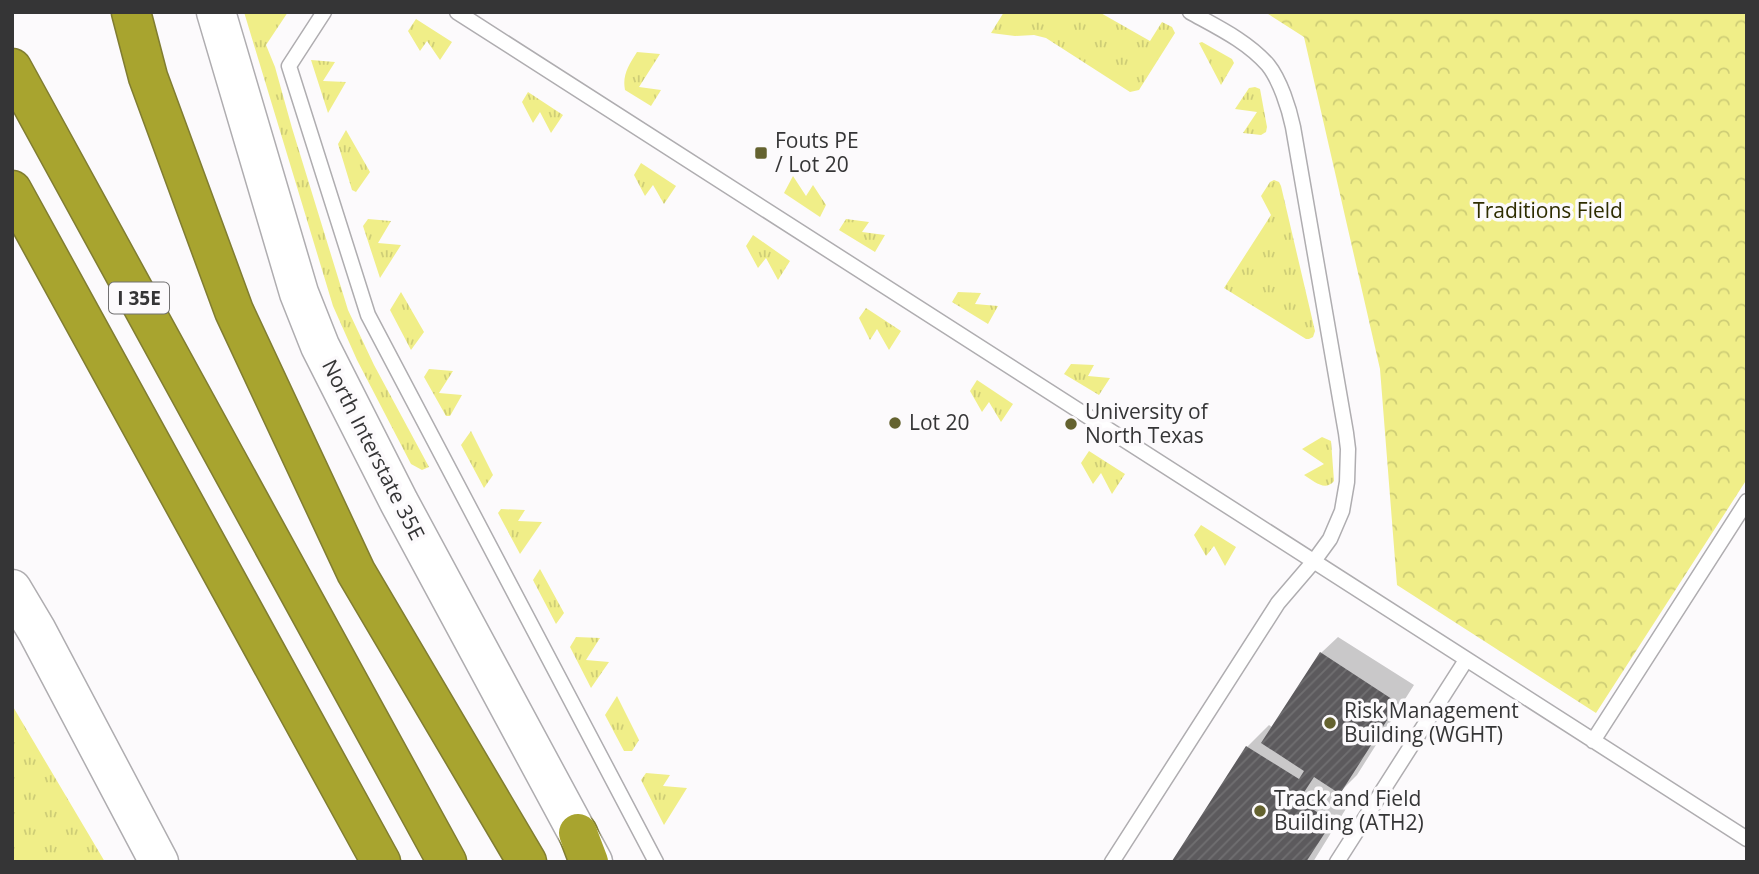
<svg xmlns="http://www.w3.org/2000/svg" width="1759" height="874" viewBox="0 0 1759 874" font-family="'Open Sans',sans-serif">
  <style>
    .grass { fill: url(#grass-tufts) }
    .forest { fill: url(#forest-crowns) }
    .shadow { fill: #0003 }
    .building { fill: url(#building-hatch) }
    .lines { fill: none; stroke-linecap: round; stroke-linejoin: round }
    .service-casing { stroke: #afadb0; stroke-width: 17 }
    .secondary-casing { stroke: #afadb0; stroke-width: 41 }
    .motorway-casing { stroke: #807d31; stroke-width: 41 }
    .service { stroke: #fff; stroke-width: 14 }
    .secondary { stroke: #fff; stroke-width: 38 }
    .motorway { stroke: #a8a42f; stroke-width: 38 }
    .poi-dot { fill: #64622f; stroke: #fcfafc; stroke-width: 2.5 }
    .labels { text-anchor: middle; stroke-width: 7; stroke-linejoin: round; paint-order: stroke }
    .shield { fill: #fcfafc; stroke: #717071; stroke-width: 2 }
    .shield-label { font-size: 19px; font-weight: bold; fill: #353536 }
    .poi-label { font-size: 21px; fill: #353536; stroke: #fcfafc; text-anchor: start }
    .park-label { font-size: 21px; fill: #2e2d00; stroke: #fcfafc }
    .street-label { font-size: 21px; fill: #353536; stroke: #fcfafc }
  </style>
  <defs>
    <pattern id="grass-tufts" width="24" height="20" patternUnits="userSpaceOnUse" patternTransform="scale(1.75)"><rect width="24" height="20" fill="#f0ee88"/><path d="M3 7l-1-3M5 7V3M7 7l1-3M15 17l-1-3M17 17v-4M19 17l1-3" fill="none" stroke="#cecd76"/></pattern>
    <pattern id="forest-crowns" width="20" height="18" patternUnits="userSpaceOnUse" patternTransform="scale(1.75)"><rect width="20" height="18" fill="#f0ee88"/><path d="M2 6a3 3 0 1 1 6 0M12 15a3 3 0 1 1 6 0" fill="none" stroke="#cecd76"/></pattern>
    <pattern id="building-hatch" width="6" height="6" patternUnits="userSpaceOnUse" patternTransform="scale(1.75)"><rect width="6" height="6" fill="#5c5a5d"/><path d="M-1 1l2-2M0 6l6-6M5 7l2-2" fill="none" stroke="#706f71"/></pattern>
  </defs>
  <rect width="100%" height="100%" fill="#fcfafc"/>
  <!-- grass -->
  <path class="grass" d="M244,12H288L266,45L275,67L292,128L348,310L374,365L429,467L422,470L411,464L357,360L333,306Z
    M1004,12H1099L1150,41L1162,22L1172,27L1175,33L1139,90L1130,92L1046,38L1034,35L1015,36L991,33Z
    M416,19L452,42L440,60L427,41L420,51L408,31Z
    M1202,42L1232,59L1234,63L1221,85L1199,43Z
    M637,52L660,54L639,87L661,90L651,106L625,90C622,75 629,65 637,52Z
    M311,60L335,62L323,81L346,82L328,113Z
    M1255,87L1260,89L1267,127L1266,132L1261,135L1243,133L1257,112L1235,109L1249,88Z
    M528,92L563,115L551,133L540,112L533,123L522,102Z
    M346,130L370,172L356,192L352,190L338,144Z
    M641,163L676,186L664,204L653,185L645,196L634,175Z
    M793,176L806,196L813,185L826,205L820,217L784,193Z
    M1274,180L1279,182L1281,186L1315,331L1313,337L1309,339H1306L1224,288L1271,215L1261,196L1270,182Z
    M368,219L391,221L378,243L401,245L380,278L363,226Z
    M846,219L869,222L862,232L885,235L875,252L839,230Z
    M753,235L790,261L778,280L766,258L758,268L746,246Z
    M401,292L424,332L411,350L390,310Z
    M958,292L981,293L975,304L998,306L988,324L952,302Z
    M866,308L901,331L889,350L877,329L870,340L859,318Z
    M1071,364L1094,365L1088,376L1110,378L1099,395L1064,374Z
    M429,369L453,371L439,393L462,395L450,416H446L424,377Z
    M977,380L1013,404L1001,422L989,402L982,412L970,391Z
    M471,431L493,475L484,488L461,445Z
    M1322,437L1331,441L1334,481C1325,492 1314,481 1304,475L1324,464L1302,449Z
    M1089,451L1125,474L1112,494L1101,473L1093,484L1081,463Z
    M501,509L525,510L518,521L542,522L520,554L498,513Z
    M1201,525L1236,547L1225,566L1214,546L1206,556L1194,535Z
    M540,569L564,613L556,624L533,580Z
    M576,637L600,638L586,660L609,662L591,688L570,647Z
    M617,696L639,740L632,751H624L605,715Z
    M12,705L105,862H12Z
    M646,773L670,775L663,786L687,788L664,825L641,780Z"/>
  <!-- forest -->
  <path class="forest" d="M1265,12H1747V479L1596,713L1397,585L1380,369L1304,37Z"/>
  <!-- shadow -->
  <path class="shadow" d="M1338,637L1414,685L1357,775L1340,792L1352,799L1313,862H1177L1175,860L1247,747L1269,725L1273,728L1321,653Z"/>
  <!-- building -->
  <path class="building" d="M1320,652L1398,703L1340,794L1314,777L1299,800L1332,822L1306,862L1172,861L1246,746L1299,779L1304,771L1261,743Z"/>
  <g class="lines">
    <!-- service casing -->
    <g class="service-casing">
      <path id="service" d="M324,12L289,66L368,315L656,862
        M457,12L1747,839
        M1593,741L1747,501
        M1112,862L1278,603L1314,561L1330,539L1342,511L1347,482L1348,449L1346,433L1293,127C1289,108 1280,80 1268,65C1247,41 1217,27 1190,12
        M1337,862L1466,660"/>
    </g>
    <!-- secondary casing -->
    <g class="secondary-casing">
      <path id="secondary" d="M216,12L299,293L320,346L399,502L593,862
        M12,589L37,631L159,862"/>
    </g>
    <!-- motorway casing -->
    <g class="motorway-casing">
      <path id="motorway" d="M131,12L148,77L234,311L356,572L527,862
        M12,68L447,862
        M12,190L381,862
        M578,833L589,862"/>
    </g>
    <!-- service -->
    <use href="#service" class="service"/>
    <!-- secondary -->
    <use href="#secondary" class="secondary"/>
    <!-- motorway -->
    <use href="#motorway" class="motorway"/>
  </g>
  <!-- markers -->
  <g class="poi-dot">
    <rect x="754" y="146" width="14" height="14" rx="3.5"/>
    <circle cx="895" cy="423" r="7"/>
    <circle cx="1071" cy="424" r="7"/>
    <circle cx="1330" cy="723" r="7"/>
    <circle cx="1260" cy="811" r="7"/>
  </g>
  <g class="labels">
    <!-- shield labels -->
    <rect class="shield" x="109" y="282.5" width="60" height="31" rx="5"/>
    <g class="shield-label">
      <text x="139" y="305">I 35E</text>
    </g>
    <!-- poi labels -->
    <g class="poi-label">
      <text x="775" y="148">Fouts PE<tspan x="775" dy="24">/ Lot 20</tspan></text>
      <text x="1085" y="419">University of<tspan x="1085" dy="24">North Texas</tspan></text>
      <text x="909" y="430">Lot 20</text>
      <text x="1344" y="718">Risk Management<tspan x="1344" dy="24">Building (WGHT)</tspan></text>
      <text x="1274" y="806">Track and Field<tspan x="1274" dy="24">Building (ATH2)</tspan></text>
    </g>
    <!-- park labels -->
    <g class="park-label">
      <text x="1548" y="218">Traditions Field</text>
    </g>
    <!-- street labels -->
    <g class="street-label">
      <text transform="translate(373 450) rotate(63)" y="7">North Interstate 35E</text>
    </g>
  </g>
  <!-- border -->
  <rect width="1759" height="874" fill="none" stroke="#353536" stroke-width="28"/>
</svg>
